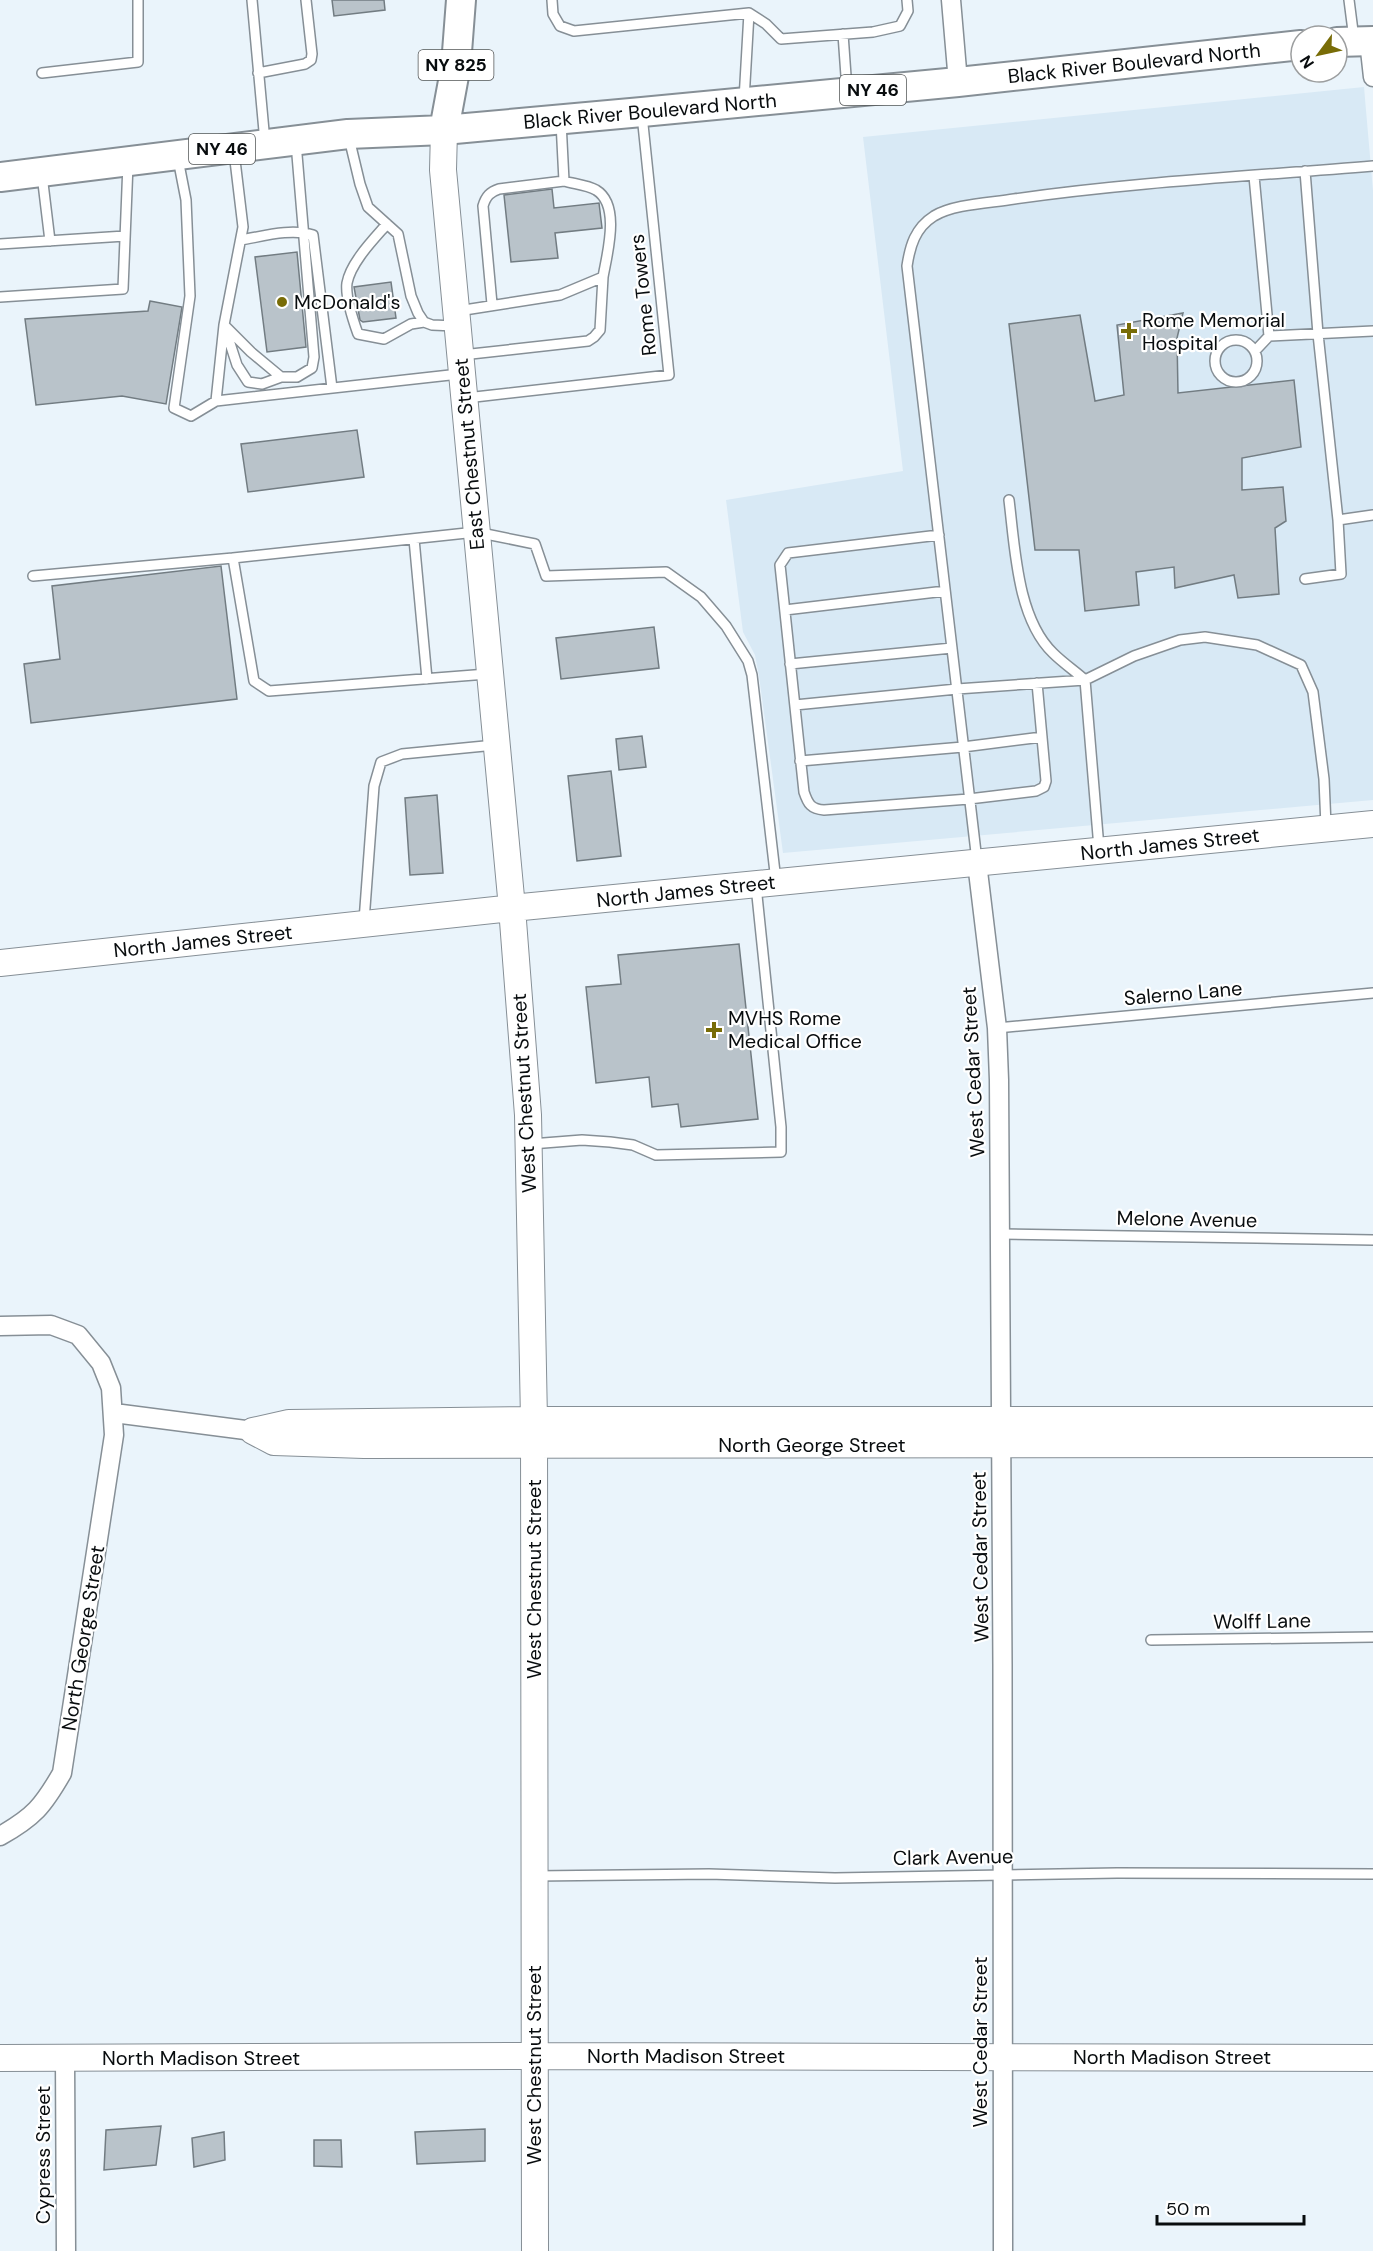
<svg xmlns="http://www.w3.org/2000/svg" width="1373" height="2251" viewBox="0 0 1373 2251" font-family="'DM Sans',sans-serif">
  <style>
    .built { fill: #d8e9f5 }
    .building { fill: #b9c3ca; stroke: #727c82; stroke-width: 1.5 }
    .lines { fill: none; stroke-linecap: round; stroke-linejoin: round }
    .lane-casing { stroke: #868f96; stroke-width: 12 }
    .street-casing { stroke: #868f96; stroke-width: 21 }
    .secondary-casing { stroke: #868f96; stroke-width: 28 }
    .primary-casing { stroke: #868f96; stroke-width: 32 }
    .lane { stroke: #fff; stroke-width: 9 }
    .street { stroke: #fff; stroke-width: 18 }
    .secondary { stroke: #fff; stroke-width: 26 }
    .primary { stroke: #fff; stroke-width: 28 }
    .poi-dot { fill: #786c07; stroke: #fff; stroke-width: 2 }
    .labels { text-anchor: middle; stroke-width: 4.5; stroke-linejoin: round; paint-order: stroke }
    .shield { fill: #fff; stroke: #525556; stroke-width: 1.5 }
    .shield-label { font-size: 18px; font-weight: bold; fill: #080c0e }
    .street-label { font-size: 20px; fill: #080c0e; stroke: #fff }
    .poi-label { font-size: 20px; fill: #080c0e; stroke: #fff; text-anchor: start }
  </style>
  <rect width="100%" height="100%" fill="#eaf4fb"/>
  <!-- built -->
  <path class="built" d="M1364,87L1373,191V800L783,853L759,676L755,655L743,632L726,500L903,471L863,137Z"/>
  <!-- building -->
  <path class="building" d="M332,0H384L385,10L334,16Z
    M552,189L554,208L599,203L602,228L555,233L558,258L511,262L504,195Z
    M297,252L306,347L267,352L255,257Z
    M391,282L396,318L363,322L360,320L354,287Z
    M150,301L182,307L166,404L122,396L36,405L25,319L148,311Z
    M1183,313L1177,338L1178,393L1294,380L1301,447L1242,458V490L1283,487L1286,521L1275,528L1279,594L1238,598L1234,575L1175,588L1174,567L1136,572L1139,605L1085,611L1079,550H1035L1009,324L1080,315L1095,401L1124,395L1117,325Z
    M357,430L364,477L248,492L241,444Z
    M221,566L237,699L31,723L24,664L60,659L52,586Z
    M654,627L659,668L561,679L556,638Z
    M642,736L646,767L619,770L616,739Z
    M611,771L621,856L577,861L568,776Z
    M437,795L443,873L410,875L405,798Z
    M739,944L758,1119L681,1127L678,1104L652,1107L649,1077L596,1083L586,987L621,984L618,955Z
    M161,2126L156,2165L104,2170L106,2130Z
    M485,2129V2161L417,2164L415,2132Z
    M224,2132L225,2160L194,2167L192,2138Z
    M314,2140H341L342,2167L314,2166Z"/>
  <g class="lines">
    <!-- lane casing -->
    <g class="lane-casing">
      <path id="lane" d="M252,0L265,142
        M552,0L553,14L560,26L574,31L749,13L766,24L781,39L873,32L900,26L908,11L907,0
        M1349,0L1354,39
        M843,34L847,90
        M42,73L138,62V0
        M258,73L305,64L311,60L312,54L306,0
        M744,100L749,13
        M349,138L360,184L368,207L398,234L411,296L418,313L424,322L432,325L455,326
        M178,159L186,200L190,296L174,408L191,416L216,401L459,374
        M42,175L50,241
        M1254,176L1269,336
        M387,224C374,239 351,262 347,283C345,297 353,320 358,334L384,339L411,324L424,322
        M241,240C264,236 291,228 313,235L332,388
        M0,244L125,236
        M0,297L123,289L128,164
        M492,304L483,206C486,196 490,192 499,189L564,181
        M458,311L560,295L603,277C607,254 621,205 596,190C587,185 574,184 564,181L561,122
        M224,325L251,352L281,377H297L312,368L314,357L296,143
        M226,331L237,365L248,382L262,384L281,377
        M1215 361a21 21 0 1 1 42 0a21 21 0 1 1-42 0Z
        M1255,351L1269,336L1373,331
        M462,355L588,341L594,337L600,330L603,277
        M466,398L669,375L642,115
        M216,401L224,325L243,227L234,152
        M1009,500C1015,548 1017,618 1053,653C1063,663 1075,671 1085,680L1099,848
        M1338,520L1373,515
        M939,535L788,553L780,565L804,792C808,804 811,809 824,810L969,799L1036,791L1044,787L1046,781L1037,683
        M414,539L427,679
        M33,576L233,558
        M1305,579L1341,574L1338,520L1318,334L1305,171
        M785,610L945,591
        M790,664L952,648
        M487,674L269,691L254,681L233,558L476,532L535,544L546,576L666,572L701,597L726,626L748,661L752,675L776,881
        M795,705L957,689L1085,680L1134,656L1180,640L1205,637L1257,645L1301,665L1313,692L1324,779L1326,826
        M800,761L963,747L1042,737
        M977,861L907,266C910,246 915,228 934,216C954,204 990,203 1014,199C1133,182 1253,176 1373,166
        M364,921L374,786L381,762L402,754L495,745
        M997,1028L1373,993
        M531,1144L582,1140L610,1142L633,1145L656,1155L781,1152V1127L756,886
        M1001,1234L1373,1240
        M1151,1640L1373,1637
        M535,1876L709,1874L835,1878L1117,1873L1373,1874"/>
    </g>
    <!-- street casing -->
    <g class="street-casing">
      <path id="street" d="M951,0L958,82
        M1369,41L1373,77
        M977,863L997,1028L999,1080C1004,1470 1002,1861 1003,2251
        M0,1326L51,1325L78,1335L101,1363L111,1388L114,1435L62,1773C43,1806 34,1817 0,1836
        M114,1413L253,1431
        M65,2058L66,2251"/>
    </g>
    <!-- secondary casing -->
    <g class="secondary-casing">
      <path id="secondary" d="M444,130L443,170L512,908L528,1115L534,1420L535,2251
        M0,963L512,908L1373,824
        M253,1431L274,1442L364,1445L1373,1444
        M253,1431L289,1423L534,1420H1373
        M0,2058L534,2056L1373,2058"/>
    </g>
    <!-- primary casing -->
    <g class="primary-casing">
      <path id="primary" d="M1337,42L1373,41
        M444,130L456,65L461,0
        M0,177L348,134L444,130L642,112L958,82L1301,45"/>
    </g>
    <!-- lane -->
    <use href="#lane" class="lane"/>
    <!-- street -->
    <use href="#street" class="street"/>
    <!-- secondary -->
    <use href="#secondary" class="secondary"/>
    <!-- primary -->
    <use href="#primary" class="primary"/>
  </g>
  <!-- markers -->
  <g class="poi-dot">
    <circle cx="282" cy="302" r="6"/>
    <path d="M1126 322h6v6h6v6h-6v6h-6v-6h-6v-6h6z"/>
    <path d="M711 1021h6v6h6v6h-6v6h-6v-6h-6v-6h6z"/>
  </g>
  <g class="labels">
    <!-- shield labels -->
    <g class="shield">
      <rect x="418.5" y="50" width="75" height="30" rx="4.5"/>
      <rect x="840" y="75" width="66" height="30" rx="4.5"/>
      <rect x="189" y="134" width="66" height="30" rx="4.5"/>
    </g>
    <g class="shield-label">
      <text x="456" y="71">NY 825</text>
      <text x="873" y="96">NY 46</text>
      <text x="222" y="155">NY 46</text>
    </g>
    <!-- street labels -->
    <g class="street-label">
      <text transform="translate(1134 63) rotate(-6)" y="7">Black River Boulevard North</text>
      <text transform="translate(650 111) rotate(-5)" y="7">Black River Boulevard North</text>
      <text transform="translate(643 295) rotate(-96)" y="7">Rome Towers</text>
      <text transform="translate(469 454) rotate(-95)" y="7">East Chestnut Street</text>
      <text transform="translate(1170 844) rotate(-6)" y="7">North James Street</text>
      <text transform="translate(686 891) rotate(-6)" y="7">North James Street</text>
      <text transform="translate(203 941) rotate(-6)" y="7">North James Street</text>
      <text transform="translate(1183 993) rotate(-5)" y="7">Salerno Lane</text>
      <text transform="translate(973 1072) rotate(-93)" y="7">West Cedar Street</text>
      <text transform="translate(524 1093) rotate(-93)" y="7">West Chestnut Street</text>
      <text transform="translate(1187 1219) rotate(1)" y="7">Melone Avenue</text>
      <text x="812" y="1452">North George Street</text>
      <text transform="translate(980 1557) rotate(-91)" y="7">West Cedar Street</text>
      <text transform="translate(534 1579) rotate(-90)" y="7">West Chestnut Street</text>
      <text transform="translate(1262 1621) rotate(-1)" y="7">Wolff Lane</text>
      <text transform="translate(83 1638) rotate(-81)" y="7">North George Street</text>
      <text transform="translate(953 1857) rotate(-1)" y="7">Clark Avenue</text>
      <text transform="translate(980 2042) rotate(-90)" y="7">West Cedar Street</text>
      <text x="686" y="2063">North Madison Street</text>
      <text x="1172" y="2064">North Madison Street</text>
      <text x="201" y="2065">North Madison Street</text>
      <text transform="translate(534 2065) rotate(-90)" y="7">West Chestnut Street</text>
      <text transform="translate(43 2155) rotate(-90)" y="7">Cypress Street</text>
    </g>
    <!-- poi labels -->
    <g class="poi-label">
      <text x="294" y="309">McDonald's</text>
      <text x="1142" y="327">Rome Memorial<tspan x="1142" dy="23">Hospital</tspan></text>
      <text x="728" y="1025">MVHS Rome<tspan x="728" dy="23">Medical Office</tspan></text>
    </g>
  </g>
  <!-- north arrow -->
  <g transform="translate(1319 54) rotate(237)"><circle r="28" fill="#ffffff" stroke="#9c9e9f" stroke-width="1.5"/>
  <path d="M0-4.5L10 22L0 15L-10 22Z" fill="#786c07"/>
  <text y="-9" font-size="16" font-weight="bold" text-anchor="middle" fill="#080c0e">N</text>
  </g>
  <!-- scale -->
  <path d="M1157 2215v9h147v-9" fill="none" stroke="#080c0e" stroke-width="3"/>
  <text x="1166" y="2215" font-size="18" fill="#080c0e" stroke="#ffffff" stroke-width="4.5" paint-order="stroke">50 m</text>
</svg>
